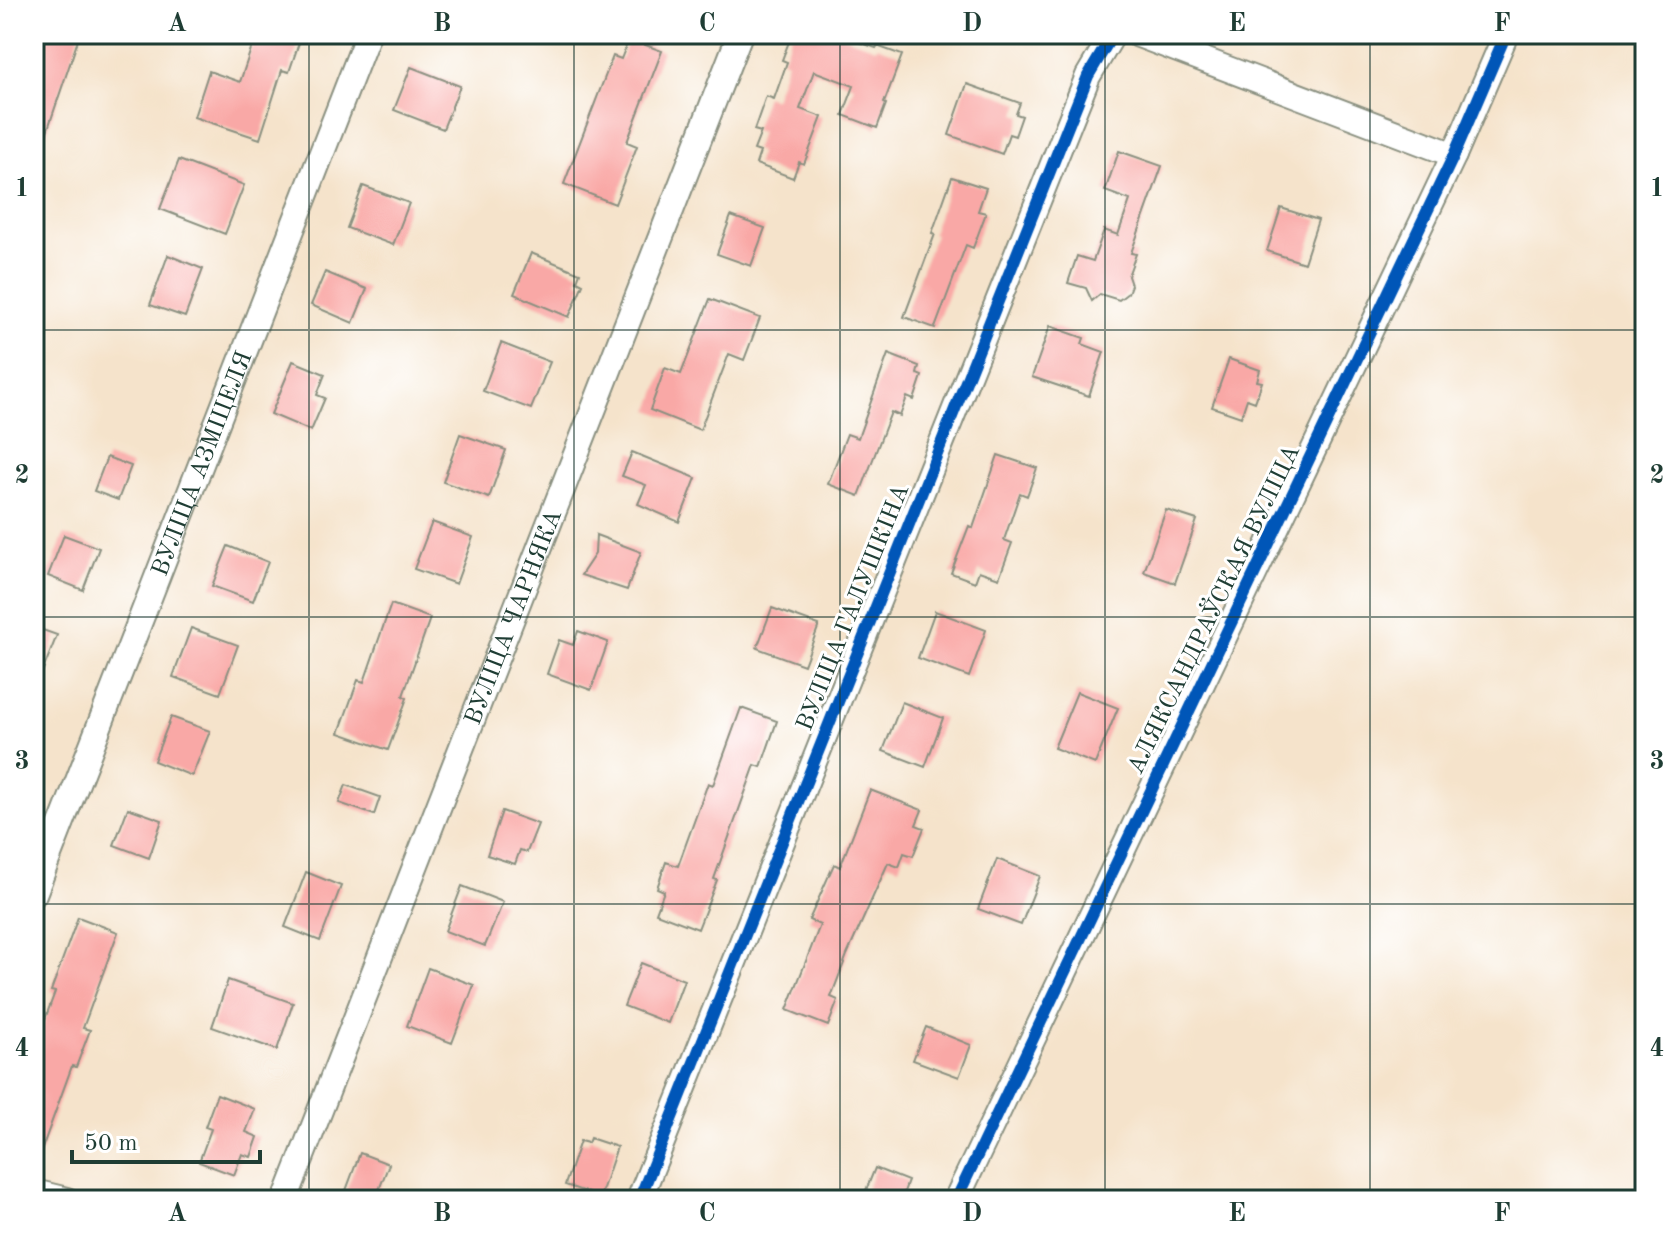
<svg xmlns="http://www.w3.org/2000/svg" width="1679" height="1234" viewBox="0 0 1679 1234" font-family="'Old Standard TT',serif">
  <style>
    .building { fill: #f9a8a6 }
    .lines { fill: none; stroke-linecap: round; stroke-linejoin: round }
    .minor-casing { stroke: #8a9080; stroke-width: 28 }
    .minor { stroke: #fff; stroke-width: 24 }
    .cycleway-casing { stroke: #fff; stroke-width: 17 }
    .cycleway { stroke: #0057b8; stroke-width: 12 }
    .grid { fill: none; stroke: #1f3d34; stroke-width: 2; stroke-opacity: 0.55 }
    .labels { text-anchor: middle; stroke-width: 6; stroke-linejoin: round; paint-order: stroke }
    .street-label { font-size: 24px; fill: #1f3d34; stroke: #fff }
    .neatline { fill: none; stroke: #1f3d34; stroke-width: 3 }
    .grid-label { font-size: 26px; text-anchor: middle; font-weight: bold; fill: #1f3d34 }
  </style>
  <rect width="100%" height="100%" fill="#fff"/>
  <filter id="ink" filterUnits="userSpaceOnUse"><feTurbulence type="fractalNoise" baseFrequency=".0125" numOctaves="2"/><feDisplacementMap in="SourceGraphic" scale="16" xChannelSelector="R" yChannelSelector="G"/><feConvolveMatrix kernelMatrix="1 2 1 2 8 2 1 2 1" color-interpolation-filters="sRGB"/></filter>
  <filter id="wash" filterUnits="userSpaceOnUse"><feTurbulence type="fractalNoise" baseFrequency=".006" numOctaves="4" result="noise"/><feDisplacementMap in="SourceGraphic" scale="32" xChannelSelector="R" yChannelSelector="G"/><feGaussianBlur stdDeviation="1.8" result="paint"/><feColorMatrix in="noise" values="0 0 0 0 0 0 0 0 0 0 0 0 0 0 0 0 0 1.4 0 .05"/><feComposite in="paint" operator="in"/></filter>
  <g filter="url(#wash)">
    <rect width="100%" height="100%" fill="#f5e3cb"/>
    <g id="blocks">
      <!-- building -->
      <path class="building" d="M37,34H80L38,158L34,157V44Z
        M256,34H302L289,72L282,70L260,139L194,117L209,71L240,82Z
        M792,34H836L876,48L877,46L902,55L884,103L886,104L877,128L843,115L854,86L814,71L800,109L822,117L804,164L799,162L793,178L756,164L760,152L754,150L761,132L754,130L766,96L774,99L787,62L782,60Z
        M629,39L662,51L627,142L637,146L615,204L564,184L613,56L621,59Z
        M411,67L460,86L443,129L394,110Z
        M967,84L1020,103L1016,114L1022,116L1015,136L1009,134L1002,154L949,135Z
        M1119,151L1162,166L1131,253L1136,254L1128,276L1131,285L1128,293L1119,300L1100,294L1092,301L1086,288L1068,283L1077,256L1093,261L1104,230L1118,235L1130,200L1105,191Z
        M179,160L244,185L225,234L160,209Z
        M952,177L986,188L978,211L986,213L973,248L966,245L935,328L904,317L935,234L932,233Z
        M363,186L409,203L393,245L347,228Z
        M1281,208L1318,220L1304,263L1267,251Z
        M731,216L765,228L751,266L717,254Z
        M531,253L580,273L577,281L583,284L569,317L514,294Z
        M168,255L203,269L185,317L150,305Z
        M325,272L367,289L353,323L311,305Z
        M710,299L760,318L744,360L729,354L700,430L650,410L665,368L681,374Z
        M1050,326L1084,338L1082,344L1104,352L1089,396L1032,377Z
        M501,343L550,362L531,409L483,391Z
        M888,354L919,366L917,374L922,376L914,400L907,397L900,416L891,412L859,496L828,484L847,434L858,438Z
        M1229,359L1260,370L1257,381L1262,382L1255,402L1247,399L1241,417L1212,407Z
        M293,361L325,374L317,395L325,398L311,431L271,414Z
        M460,434L506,450L489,498L443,482Z
        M632,452L696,478L679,522L638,504L646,485L622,476Z
        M998,455L1037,468L1027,496L1020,493L1004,540L1012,543L999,578L979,571L975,582L951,573L969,526L973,528Z
        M107,457L131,466L118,500L94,491Z
        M1166,510L1197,520L1175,583L1144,572Z
        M432,522L473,537L456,584L414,569Z
        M64,535L99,548L83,590L48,576Z
        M596,535L641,552L627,590L581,575L595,554Z
        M228,546L268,562L253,601L212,586Z
        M391,604L430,618L403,696L407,698L388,750L339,733L358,680L364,682Z
        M772,608L819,625L804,665L757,648Z
        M935,611L986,630L969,677L918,658Z
        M34,627L57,635L35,690H34Z
        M191,628L238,645L220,694L173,677Z
        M578,631L608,642L591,690L547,674L559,640L573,645Z
        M1077,692L1118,708L1095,764L1054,748Z
        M902,702L943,718L925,767L883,751Z
        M741,708L777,721L761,767L755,765L714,879L717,880L698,929L656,913L664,891L657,888L666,862L678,866L708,783L713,785Z
        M171,717L210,731L192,776L154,761Z
        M346,785L380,797L374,815L339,803Z
        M870,790L922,810L916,825L924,828L913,856L904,853L899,867L888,863L847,955L831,997L838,1000L828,1026L787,1010L820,925L809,920L834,864L840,867Z
        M128,808L162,820L149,858L114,845Z
        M502,811L538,824L527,852L520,850L515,864L487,855Z
        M997,859L1040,876L1021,925L978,909Z
        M306,872L341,886L320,941L285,927Z
        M462,886L503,902L485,946L445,931Z
        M78,917L118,932L83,1028L90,1030L76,1067L72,1066L36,1165L34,1164V1049L55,992L51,991Z
        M641,963L684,980L668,1023L624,1006Z
        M428,968L474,985L452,1043L407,1026Z
        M228,980L293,1003L277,1050L212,1027Z
        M926,1027L971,1045L959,1077L913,1060Z
        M217,1094L255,1109L246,1132L258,1137L251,1157L242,1154L234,1175L199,1162L211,1129L205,1127Z
        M590,1138L617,1147L600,1197L565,1185L580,1141L588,1143Z
        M360,1153L389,1164L375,1200H355L344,1196Z
        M875,1168L908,1181L901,1200H862Z"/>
    </g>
  </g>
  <g filter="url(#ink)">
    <use href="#blocks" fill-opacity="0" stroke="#8a9080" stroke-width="2"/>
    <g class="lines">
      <!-- minor casing -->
      <g class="minor-casing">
        <g id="minor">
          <path d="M1136,34L1454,155"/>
          <path id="s1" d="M34,894L368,34"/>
          <path d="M34,1192L67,1200"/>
          <path id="s2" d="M285,1200L740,34"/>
          <path d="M639,1200L1088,76L1113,34"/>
          <path d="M956,1200L1454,155L1506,34"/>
        </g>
      </g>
      <!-- minor -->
      <use href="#minor" class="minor"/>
      <!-- cycleway casing -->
      <g class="cycleway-casing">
        <path id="cycleway" d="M639,1200L1088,76L1113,34
          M956,1200L1454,155L1506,34"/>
      </g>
      <!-- cycleway -->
      <use href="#cycleway" class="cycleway"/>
    </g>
  </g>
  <!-- grid -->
  <path class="grid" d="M309,34V1200M574,34V1200M840,34V1200M1105,34V1200M1370,34V1200M34,330H1645M34,617H1645M34,904H1645"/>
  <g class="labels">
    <!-- street labels -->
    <g class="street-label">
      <text dy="8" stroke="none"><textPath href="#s1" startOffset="462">ВУЛІЦА АЗМІЦЕЛЯ</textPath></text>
      <text transform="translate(852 607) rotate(-68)" y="8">ВУЛІЦА ГАЛУШКІНА</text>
      <text transform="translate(1213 609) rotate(-64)" y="8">АЛЯКСАНДРАЎСКАЯ ВУЛІЦА</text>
      <text dy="8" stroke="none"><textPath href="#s2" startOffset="626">ВУЛІЦА ЧАРНЯКА</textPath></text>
    </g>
  </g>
  <!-- margin -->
  <rect width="1679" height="1234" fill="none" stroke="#fff" stroke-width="88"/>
  <!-- scale -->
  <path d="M72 1150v12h188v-12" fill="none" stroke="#1f3d34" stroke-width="4"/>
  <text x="84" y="1150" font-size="24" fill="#1f3d34" stroke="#ffffff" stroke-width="6" paint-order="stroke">50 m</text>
  <rect x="44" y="44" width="1591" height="1146" class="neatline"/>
  <g class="grid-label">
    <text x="177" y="31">A</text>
    <text x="442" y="31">B</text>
    <text x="707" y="31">C</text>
    <text x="972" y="31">D</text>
    <text x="1237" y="31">E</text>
    <text x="1502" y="31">F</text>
    <text x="22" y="196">1</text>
    <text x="1657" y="196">1</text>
    <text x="22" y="483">2</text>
    <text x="1657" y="483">2</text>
    <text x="22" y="769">3</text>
    <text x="1657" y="769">3</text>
    <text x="22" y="1056">4</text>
    <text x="1657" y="1056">4</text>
    <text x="177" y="1221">A</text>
    <text x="442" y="1221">B</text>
    <text x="707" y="1221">C</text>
    <text x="972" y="1221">D</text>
    <text x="1237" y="1221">E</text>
    <text x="1502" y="1221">F</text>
  </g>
</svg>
